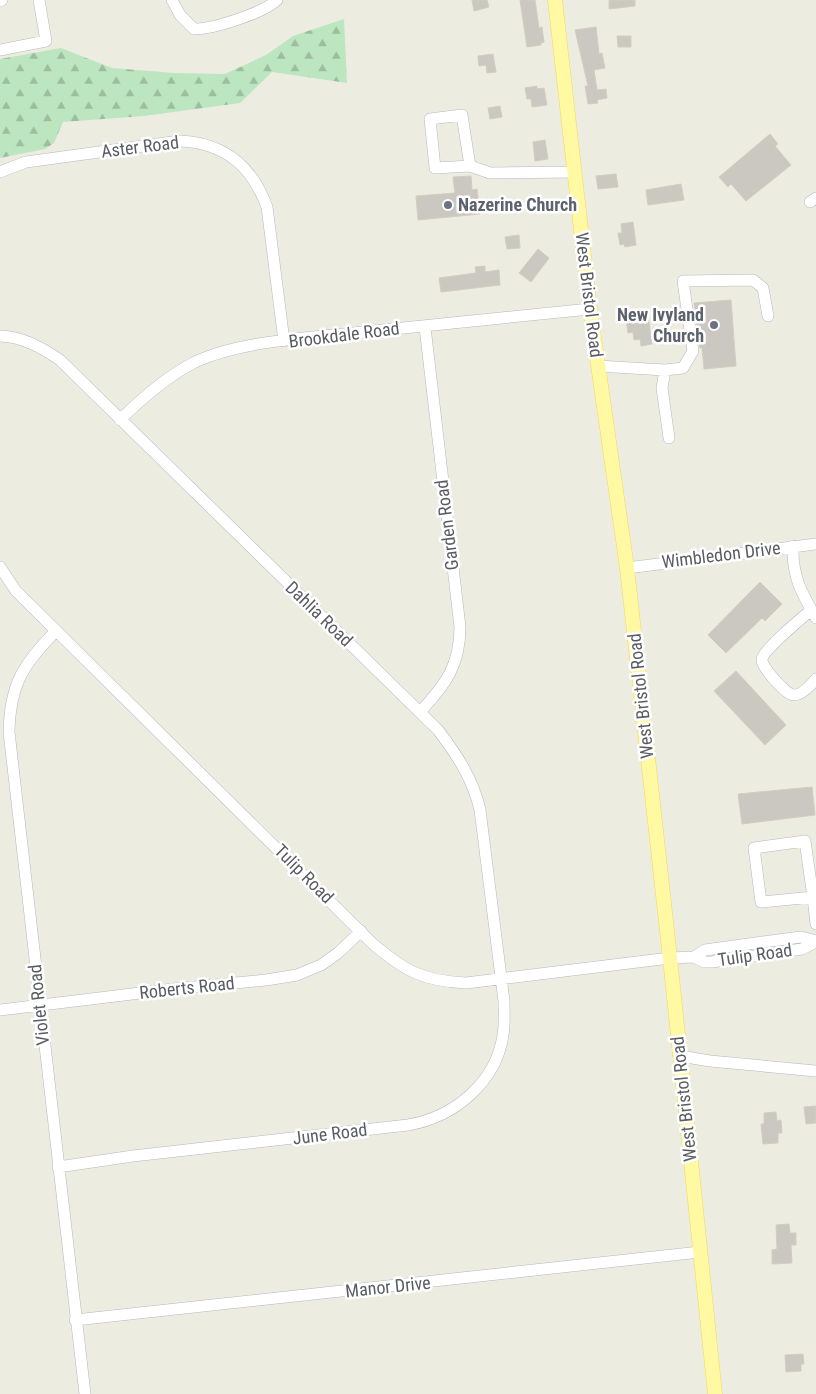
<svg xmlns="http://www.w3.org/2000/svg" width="816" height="1394" viewBox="0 0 816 1394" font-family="'Roboto Condensed',sans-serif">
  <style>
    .forest { fill: url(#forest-firs) }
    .building { fill: #cac8c0; stroke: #d2cebf }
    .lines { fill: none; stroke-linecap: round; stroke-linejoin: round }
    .minor-casing { stroke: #b6b8be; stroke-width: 12 }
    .major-casing { stroke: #f5d851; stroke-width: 15 }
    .minor { stroke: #fff; stroke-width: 11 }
    .major { stroke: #fff9a4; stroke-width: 14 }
    .worship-dot { fill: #6b7280; stroke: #fff; stroke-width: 2 }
    .labels { text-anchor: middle; stroke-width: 5; stroke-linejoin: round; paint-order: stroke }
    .street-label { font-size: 18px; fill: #595d62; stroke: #fff }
    .worship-label { font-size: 18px; font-weight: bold; fill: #5b616d; stroke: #fff; text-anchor: start }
  </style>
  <defs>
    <pattern id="forest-firs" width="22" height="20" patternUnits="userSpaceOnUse" patternTransform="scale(1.25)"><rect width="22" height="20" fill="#bce6c0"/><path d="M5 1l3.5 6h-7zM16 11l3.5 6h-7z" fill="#9cbe9f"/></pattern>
  </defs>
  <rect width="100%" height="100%" fill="#edece1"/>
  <!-- forest -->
  <path class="forest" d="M344,19L347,83L272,72L240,103L144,116L63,122L54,143L45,149L0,158V59L61,48L112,68L174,73L225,74L266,55L293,36Z"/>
  <!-- building -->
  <path class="building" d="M472,0H487L489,7L474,11Z
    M520,0H535L539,28L542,27L544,42L541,43V45L527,47Z
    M609,0H635V6L609,9Z
    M596,27L599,54L602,53L605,68L594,70L597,90L606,89L607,98L597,100L598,103L588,104L585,86H588L575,30Z
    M617,36H631V47H618Z
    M493,54L496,72L487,73L486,65L479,66L478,56Z
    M537,86V89L544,88L547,105L532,107L531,99H527L525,88Z
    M500,106L502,117L490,119L488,108Z
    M770,134L778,144L775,146L791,165L746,201L731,184L728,187L719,177Z
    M545,140L548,159L535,161L533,142Z
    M616,174L618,187L598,189L596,176Z
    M471,176L472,190L477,189L480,214L418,220L416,196L455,193L453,177Z
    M681,184L684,200L648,205L646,190Z
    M633,222L636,245L625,247L624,244L620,245L618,233H622L621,224Z
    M519,235L520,248L507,249L505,237Z
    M538,249L549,258L531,282L519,273Z
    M485,266V272L499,270L500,285L441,292L439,278L476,273L475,267Z
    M731,300L736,366L704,369L702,348H700L694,303Z
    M648,315L652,344L641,346L640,339L634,340L633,332L628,333L626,319Z
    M760,582L782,604L765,621L762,618L726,653L708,635Z
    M736,671L786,725L765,745L714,691Z
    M812,787L815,815L742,824L738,794Z
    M816,1106V1123L806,1124L804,1107Z
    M776,1112L777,1121L781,1120L782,1133H778V1143L763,1144L761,1124H764V1113Z
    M789,1224L790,1233H796V1245H791L792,1263L772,1264V1250L777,1249L776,1225Z
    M803,1354L804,1364H801V1371L786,1372L785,1355Z"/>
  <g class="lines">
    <!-- minor casing -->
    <g class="minor-casing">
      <path id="minor" d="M172,0L180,15L194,29C214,29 263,13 277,0
        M0,1L2,0
        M0,50L46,41L39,0
        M470,166L435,168L430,119L462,115L470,166L490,173L575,172
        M0,172L26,162L180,141C225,143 252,166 267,207L284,341
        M810,202L816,198
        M0,336C23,337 41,347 60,360L438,730C457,755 473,779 480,810L504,1001C504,1012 505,1024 503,1035C496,1083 454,1117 408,1125L133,1156L58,1167
        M598,366L665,370L683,368L693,351L683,281L753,280L763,288L768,316
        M665,370L662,388L669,438
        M120,420C143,397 166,377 195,362C237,342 298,339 344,334C426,325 508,317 590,309
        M793,546C792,576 801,592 816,618
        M0,567L16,591L373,944C405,971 423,981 466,983L670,958L694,957L704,962H712L802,949L816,942
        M627,568L816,544
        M811,610C802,618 764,649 762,659C761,667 786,695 794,695C802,695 811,685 816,679
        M56,631C23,664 10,685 9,732L85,1394
        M420,712C445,685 460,666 460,627L425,327
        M805,841L813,897L761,902L754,848Z
        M813,897L816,924
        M694,957L705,950L763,942L801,937L816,941
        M0,1010L173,989L266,980L297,975L321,965L338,953L361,931
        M680,1056L710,1061L816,1071
        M75,1320L700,1252"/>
    </g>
    <!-- major casing -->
    <g class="major-casing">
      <path id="major" d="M555,0L590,309L627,568L670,958L715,1394"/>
    </g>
    <!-- minor -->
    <use href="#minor" class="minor"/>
    <!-- major -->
    <use href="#major" class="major"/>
  </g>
  <!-- markers -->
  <g class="worship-dot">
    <circle cx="448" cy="205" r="5"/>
    <circle cx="714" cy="325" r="5"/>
  </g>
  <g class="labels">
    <!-- street labels -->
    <g class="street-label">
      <text transform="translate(140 147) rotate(-7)" y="6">Aster Road</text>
      <text transform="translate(589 295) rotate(83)" y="6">West Bristol Road</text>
      <text transform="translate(344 335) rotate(-7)" y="6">Brookdale Road</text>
      <text transform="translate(447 525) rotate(-97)" y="6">Garden Road</text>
      <text transform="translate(721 555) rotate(-7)" y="6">Wimbledon Drive</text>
      <text transform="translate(319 614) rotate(44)" y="6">Dahlia Road</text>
      <text transform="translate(641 696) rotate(-96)" y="6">West Bristol Road</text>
      <text transform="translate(304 874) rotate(45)" y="6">Tulip Road</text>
      <text transform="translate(755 955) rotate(-8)" y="6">Tulip Road</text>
      <text transform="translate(187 988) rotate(-6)" y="6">Roberts Road</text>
      <text transform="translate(39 1005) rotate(-96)" y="6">Violet Road</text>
      <text transform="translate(684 1099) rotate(-96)" y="6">West Bristol Road</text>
      <text transform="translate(330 1134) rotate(-7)" y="6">June Road</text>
      <text transform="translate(388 1287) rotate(-6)" y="6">Manor Drive</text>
    </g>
    <!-- worship labels -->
    <g class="worship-label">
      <text x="458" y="211">Nazerine Church</text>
      <text x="704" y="321" text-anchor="end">New Ivyland<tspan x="704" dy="21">Church</tspan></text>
    </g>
  </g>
</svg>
